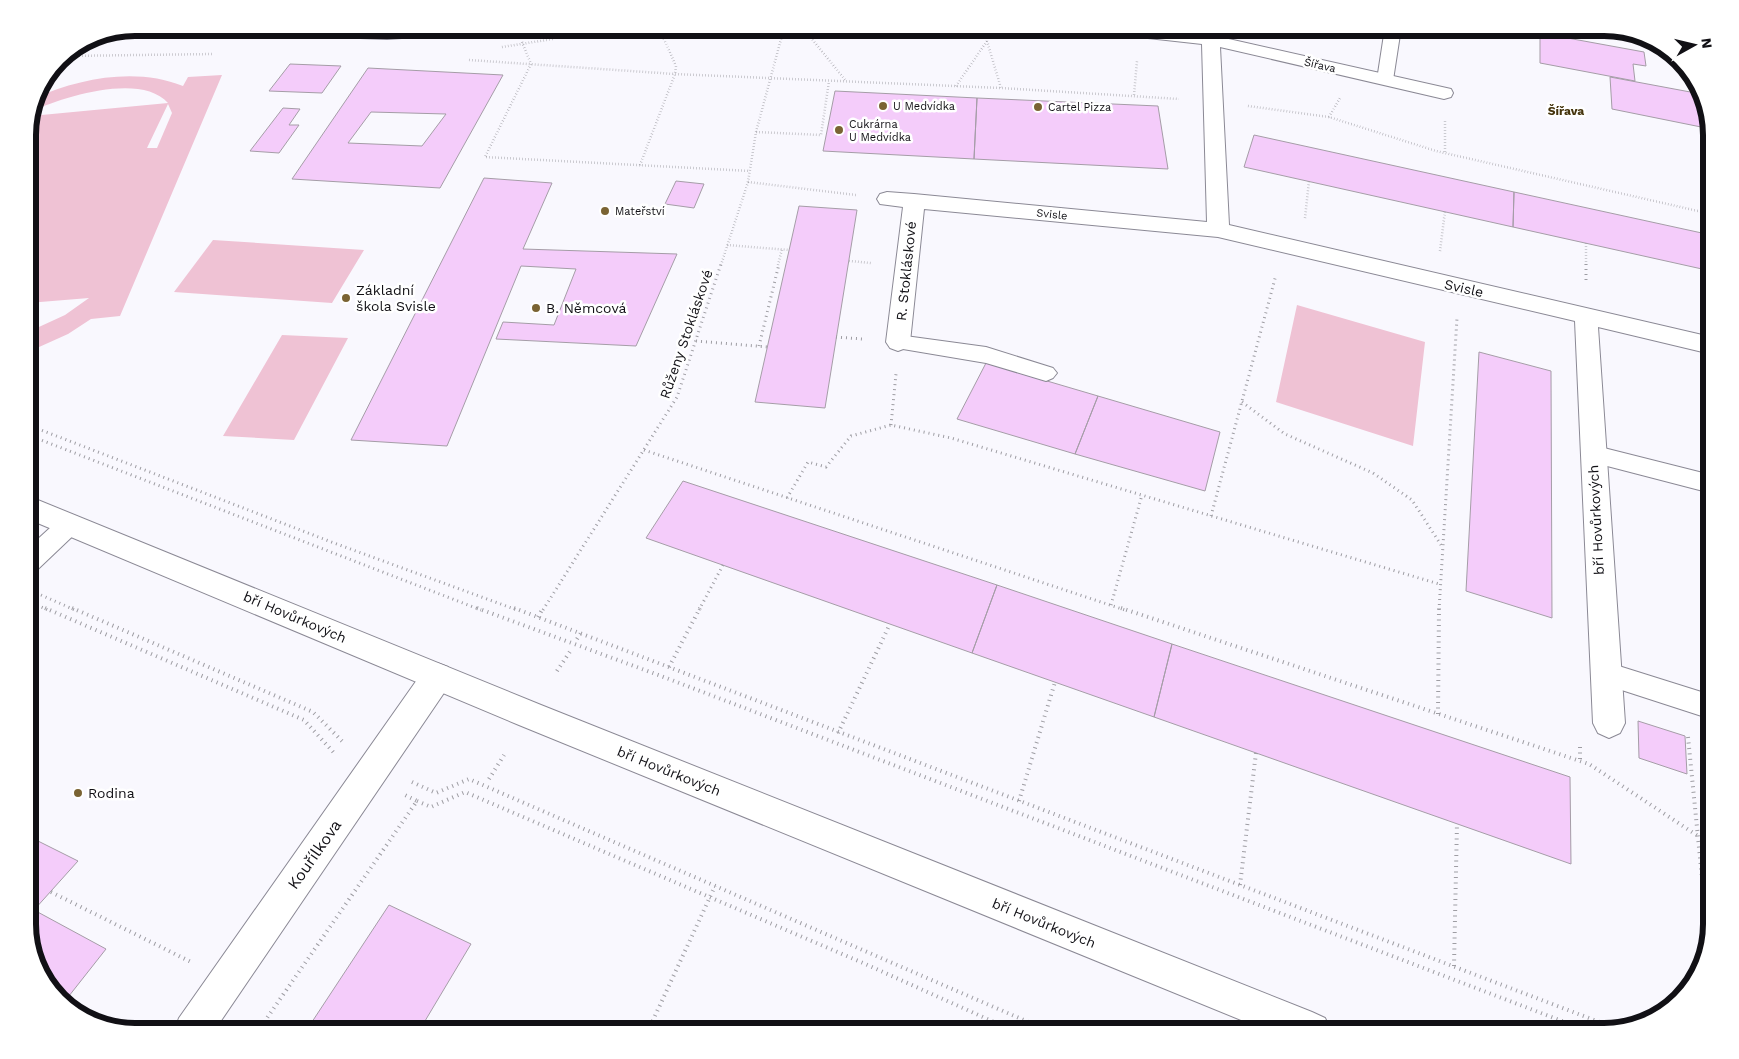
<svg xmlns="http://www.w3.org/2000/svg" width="1739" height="1059" viewBox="0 0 1739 1059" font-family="'Work Sans',sans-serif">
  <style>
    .green { fill: #efc2d4; fill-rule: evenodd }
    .building { fill: #f4ccfa; stroke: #a59da7; fill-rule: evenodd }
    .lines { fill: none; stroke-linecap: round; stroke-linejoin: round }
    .service-casing { stroke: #8b8995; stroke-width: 2 }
    .minor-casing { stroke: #8b8995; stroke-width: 2 }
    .secondary-casing { stroke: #8b8995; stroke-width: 2 }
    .path-far2 { stroke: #9e9da3; stroke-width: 2.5; stroke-dasharray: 0.5 2.5; stroke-linecap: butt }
    .path-far1 { stroke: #9e9da3; stroke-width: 3; stroke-dasharray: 1 4; stroke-linecap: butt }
    .path { stroke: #9e9da3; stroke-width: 4; stroke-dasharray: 1 4.5; stroke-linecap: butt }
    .service { fill: #fff; fill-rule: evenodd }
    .minor { fill: #fff; fill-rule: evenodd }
    .secondary { fill: #fff; fill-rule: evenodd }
    .poi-dot { fill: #7a6333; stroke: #fff; stroke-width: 2 }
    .labels { text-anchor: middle; stroke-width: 5; stroke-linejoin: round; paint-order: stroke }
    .far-street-label { font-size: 11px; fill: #111015; stroke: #fff }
    .far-poi-label { font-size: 11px; fill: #111015; stroke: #fff; text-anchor: start }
    .far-neighbourhood-label { font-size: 12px; font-weight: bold; fill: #45340c; stroke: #fff }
    .street-label { font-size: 14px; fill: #111015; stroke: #fff }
    .poi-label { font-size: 14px; fill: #111015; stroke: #fff; text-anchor: start }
    .near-street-label { font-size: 16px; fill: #111015; stroke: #fff }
    .rim { fill: none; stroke: #111015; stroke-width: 6 }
  </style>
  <rect width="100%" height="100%" fill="#f9f8fe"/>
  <!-- green -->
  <path class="green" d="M222,75L120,316L91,319L68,334L28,352V332L65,315L89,298L28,303V128L31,116L168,103C141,72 63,97 32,111L35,98C79,78 137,67 183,86L188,77ZM168,104L172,113L157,148H147Z
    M213,240L364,250L332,303L174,292Z
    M1297,305L1425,342L1413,446L1276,402Z
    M282,335L348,338L294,440L223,436Z"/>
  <!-- building -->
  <path class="building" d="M1540,33L1644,52L1646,66L1633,64L1635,81L1540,63Z
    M290,64L341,66L322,93L269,91Z
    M368,68L503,75L440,188L292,179ZM371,112L446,114L422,146L348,143Z
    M1610,77L1701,94L1711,129L1612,109Z
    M835,91L977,98L974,159L823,151Z
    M977,98L1158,106L1168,169L974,159Z
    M283,108L300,109L289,125H299L279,153L250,151Z
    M1254,135L1514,192L1513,227L1244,167Z
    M484,178L552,183L523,249L677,254L636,346L496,339L503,322L554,325L576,269L521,266L447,446L351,440Z
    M676,181L704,184L694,208L665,204Z
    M1514,192L1711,235V271L1513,227Z
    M799,206L857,210L825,408L755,402Z
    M1479,352L1551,371L1552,618L1466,591Z
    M986,363L1098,396L1075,454L957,419Z
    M1098,396L1220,432L1205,491L1075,454Z
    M683,481L997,585L972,653L646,538Z
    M997,585L1172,644L1154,717L972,653Z
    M1172,644L1570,777L1571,864L1154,717Z
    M1638,721L1685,736L1687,774L1639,758Z
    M28,836L78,861L34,910L106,949L65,1001L42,978L28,931Z
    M389,905L471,944L419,1031H306Z"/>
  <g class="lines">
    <!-- service casing -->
    <g class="service-casing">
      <path id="service" d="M1385,28H1401L1393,80L1391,83H1379L1377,80Z
        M898,335L986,347L1053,368L1057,373L1053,378L1046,381L986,363L891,347L888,342L891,337Z
        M1592,445L1711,475V493L1584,460L1581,454L1584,448Z
        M70,514L78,517L82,524L78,531L37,570L28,573V548L62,517Z
        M1606,662L1711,695V719L1597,682L1593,674L1597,666Z"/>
    </g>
    <!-- minor casing -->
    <g class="minor-casing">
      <path id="minor" d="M219,28H485L482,32L476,33L387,39L228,33L222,32Z
        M1042,28H1146L1211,35L1451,89L1453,93L1451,97L1444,99L1220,47L1229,225L1711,337V354L1598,327L1625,723L1620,733L1609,738L1598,733L1593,723L1575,321L1218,237L924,209L910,342L906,348L898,351L890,348L886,342L903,207L880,204L877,199L880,194L887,192L914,194L1207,222L1202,44L1139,37L1051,33L1045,32Z
        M437,663L448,667L452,677L448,687L214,1031H174L179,1018L426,667Z"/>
    </g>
    <!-- secondary casing -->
    <g class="secondary-casing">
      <path id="secondary" d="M28,496L541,705L1312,1012L1325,1018L1331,1031H1268L519,725L28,519Z"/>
    </g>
    <!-- path-far2 -->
    <path class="path-far2" d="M803,28L846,81
      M1319,36L1322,28
      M987,41L1001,88
      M522,42L531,64L485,157L750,171
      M502,47L553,39
      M64,56L213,54
      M469,60L675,74L1001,88L1179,99
      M956,86L987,41
      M1134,95L1137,61
      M1248,106L1329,117L1436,151L1711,214
      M1329,117L1340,98
      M1445,121V153
      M756,132L821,135L829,81
      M640,165L675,74L676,66L659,28
      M748,182L856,195
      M1305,218L1309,181
      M1586,243V265
      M727,245L789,250
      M1440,251L1445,211
      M849,261L871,263
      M721,265L748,182L756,132L784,28
      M778,265L782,249"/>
    <!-- path-far1 -->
    <path class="path-far1" d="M1586,264V283
      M836,337L862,339
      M696,341L768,347
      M759,346L779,264
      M1242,402L1285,434L1373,473L1412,500L1441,545
      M28,425L334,543L517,610
      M891,425L896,374
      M28,435L481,610
      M644,450L1125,610
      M787,498L808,462L826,467L851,436L891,425L951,438L1439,584
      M1211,516L1276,275
      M41,595L75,610
      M28,601L48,610
      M1111,605L1142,495
      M543,610L677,397L721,264
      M699,610L723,565
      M1439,610L1457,318"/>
    <!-- path -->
    <path class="path" d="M45,608L304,720L335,754
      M72,608L313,712L343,742
      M477,608L661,676L1588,1031
      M514,608L1615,1028
      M1121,608L1589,764L1698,836
      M538,617L543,608
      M577,639L581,633
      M669,667L700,608
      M557,671L571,650
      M1438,714L1439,608
      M838,733L890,624
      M1688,737L1708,938
      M1580,747V761
      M489,779L504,755
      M412,782L436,793L469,779L1049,1031
      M417,801L431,807L465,792L863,963L1014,1031
      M1019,801L1055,682
      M1240,885L1256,753
      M51,892L191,962
      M1454,966L1457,823
      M258,1031L417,801L403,794
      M648,1031L715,886"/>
    <!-- service -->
    <use href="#service" class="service"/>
    <!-- minor -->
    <use href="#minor" class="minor"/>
    <!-- secondary -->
    <use href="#secondary" class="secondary"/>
  </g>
  <!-- markers -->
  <g class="poi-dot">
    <circle cx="883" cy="106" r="5"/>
    <circle cx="1038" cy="107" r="5"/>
    <circle cx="839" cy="130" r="5"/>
    <circle cx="605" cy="211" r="5"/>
    <circle cx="346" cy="298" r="5"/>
    <circle cx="536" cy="308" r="5"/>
    <circle cx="78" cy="793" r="5"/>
  </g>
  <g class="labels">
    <!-- far-street labels -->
    <g class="far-street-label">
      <text transform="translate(1320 65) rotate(13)" y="4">Šířava</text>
      <text transform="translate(1052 214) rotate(6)" y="4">Svisle</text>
    </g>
    <!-- far-poi labels -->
    <g class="far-poi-label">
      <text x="893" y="110">U Medvídka</text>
      <text x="1048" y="111">Cartel Pizza</text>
      <text x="849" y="128">Cukrárna<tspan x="849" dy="13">U Medvídka</tspan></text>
      <text x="615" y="215">Mateřství</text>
    </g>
    <!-- far-neighbourhood labels -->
    <g class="far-neighbourhood-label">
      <text x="1566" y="115">Šířava</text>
    </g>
    <!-- street labels -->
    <g class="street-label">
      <text transform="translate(906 271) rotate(-84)" y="5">R. Stokláskové</text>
      <text transform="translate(1464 288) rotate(13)" y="5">Svisle</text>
      <text transform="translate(686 334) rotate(-71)" y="5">Růženy Stokláskové</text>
      <text transform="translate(1596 520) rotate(-93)" y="5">bří Hovůrkových</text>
      <text transform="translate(295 617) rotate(23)" y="5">bří Hovůrkových</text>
      <text transform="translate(669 771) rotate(22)" y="5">bří Hovůrkových</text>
      <text transform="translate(1044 923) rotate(22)" y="5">bří Hovůrkových</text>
    </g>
    <!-- poi labels -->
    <g class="poi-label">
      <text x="356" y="295">Základní<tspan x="356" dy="16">škola Svisle</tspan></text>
      <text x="546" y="313">B. Němcová</text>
      <text x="88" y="798">Rodina</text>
    </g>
    <!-- near-street labels -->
    <g class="near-street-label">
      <text transform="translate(314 854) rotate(-55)" y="6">Kouřílkova</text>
    </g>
  </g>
  <!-- crop -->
  <path d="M0 0H1739V1059H0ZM135 36H1604A99 99 0 0 1 1703 135V924A99 99 0 0 1 1604 1023H135A99 99 0 0 1 36 924V135A99 99 0 0 1 135 36Z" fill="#fff" fill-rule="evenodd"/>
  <path class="rim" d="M135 36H1604A99 99 0 0 1 1703 135V924A99 99 0 0 1 1604 1023H135A99 99 0 0 1 36 924V135A99 99 0 0 1 135 36Z"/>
  <!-- north arrow -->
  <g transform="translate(1694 45) rotate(82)" stroke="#ffffff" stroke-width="4" paint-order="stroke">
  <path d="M0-4L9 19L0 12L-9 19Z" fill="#111015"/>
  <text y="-8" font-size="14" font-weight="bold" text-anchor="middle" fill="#111015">N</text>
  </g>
</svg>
